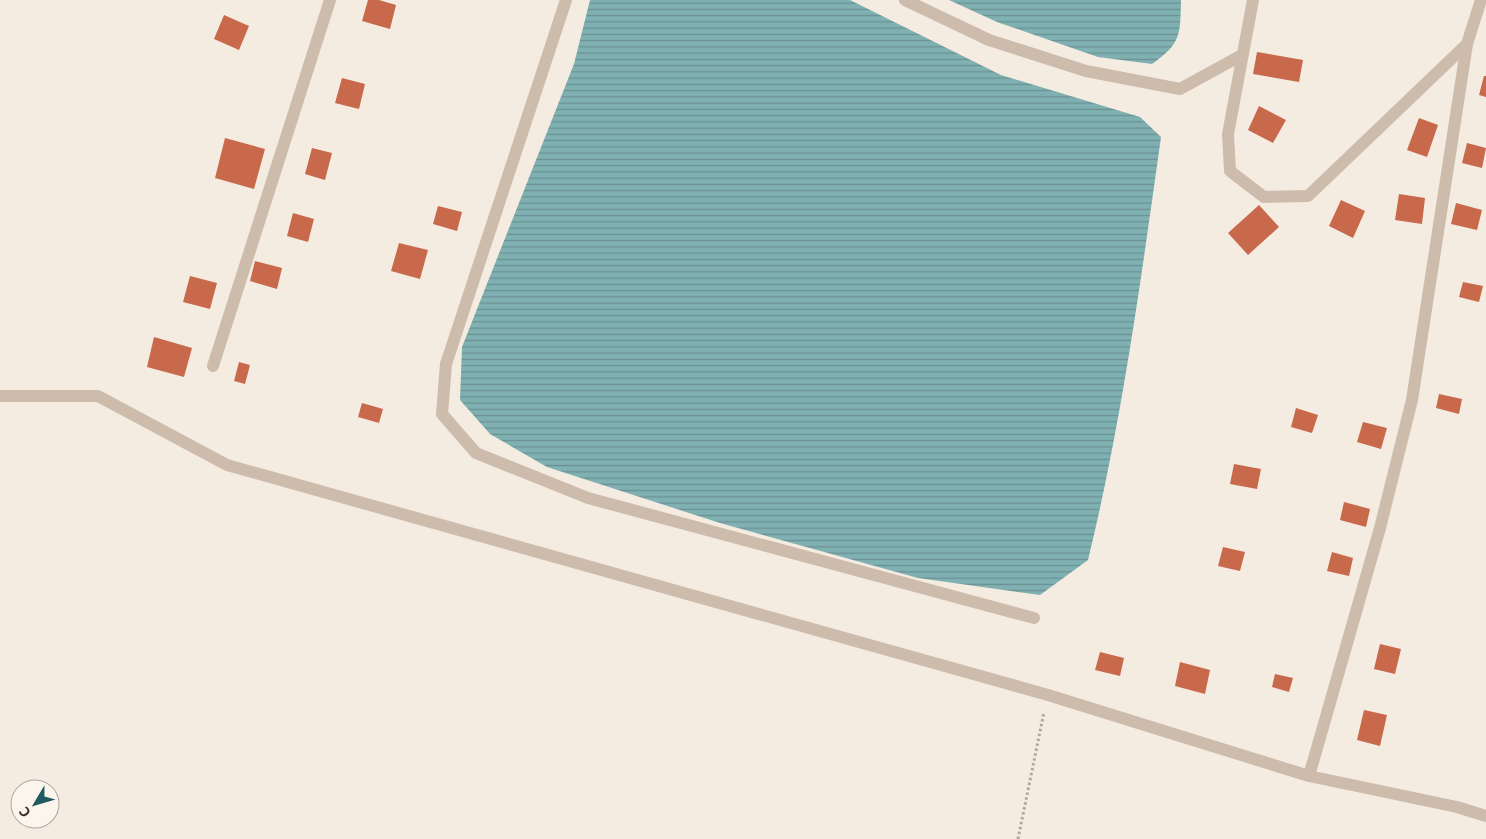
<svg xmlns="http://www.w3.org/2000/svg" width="1486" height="839" viewBox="0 0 1486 839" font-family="'Open Sans',sans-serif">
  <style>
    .water { fill: url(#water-rules) }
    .building { fill: #c8694b }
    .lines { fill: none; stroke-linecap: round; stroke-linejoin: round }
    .path { stroke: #b9a596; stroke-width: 3; stroke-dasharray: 2.5 2.5; stroke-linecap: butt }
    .minor { stroke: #cdbbac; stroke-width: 12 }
  </style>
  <defs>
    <pattern id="water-rules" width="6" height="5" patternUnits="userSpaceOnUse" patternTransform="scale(1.25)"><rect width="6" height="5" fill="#7fb0b2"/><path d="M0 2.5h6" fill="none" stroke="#699091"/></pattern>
  </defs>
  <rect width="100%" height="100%" fill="#f4ebe1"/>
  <!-- water -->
  <path class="water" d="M590,0H850L1001,75L1140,117L1161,137C1141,279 1122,421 1088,560L1040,595L918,578L720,523L547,467L490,434L460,400L462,347L574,64Z
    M949,0H1181C1180,34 1182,43 1152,64L1098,57L997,22Z"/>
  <!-- building -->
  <path class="building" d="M368,0H379L396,5L390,29L362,21Z
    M224,15L249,26L239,50L214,39Z
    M1257,52L1303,60L1299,82L1253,74Z
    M1484,76H1486V97L1479,95Z
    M342,78L365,84L359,109L335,103Z
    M1259,106L1286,120L1273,143L1248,130Z
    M1419,118L1438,125L1427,157L1407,150Z
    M225,138L265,149L254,189L215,178Z
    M1467,143L1486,148L1482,168L1462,163Z
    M312,148L332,153L325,180L305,174Z
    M1399,194L1425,198L1422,224L1395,220Z
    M1341,200L1365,211L1353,238L1329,226Z
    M1456,203L1482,210L1477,230L1451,224Z
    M1259,205L1279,227L1248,255L1228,233Z
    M438,206L462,212L457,231L433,224Z
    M293,213L314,219L308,242L287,236Z
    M399,243L428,250L420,279L391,271Z
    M255,261L282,268L277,289L250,281Z
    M190,276L217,283L210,309L183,302Z
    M1463,282L1483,286L1479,302L1459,297Z
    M154,337L192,348L184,377L147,367Z
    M239,362L250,365L245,384L234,381Z
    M1439,394L1462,399L1459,414L1436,408Z
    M362,403L383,409L379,423L358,417Z
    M1296,408L1318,415L1312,433L1291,427Z
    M1363,422L1387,428L1381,449L1357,442Z
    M1234,464L1261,469L1257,489L1230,484Z
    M1344,502L1370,509L1366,527L1340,520Z
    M1223,547L1245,552L1240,571L1218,566Z
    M1332,552L1353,558L1349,576L1327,571Z
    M1380,644L1401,649L1395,674L1374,669Z
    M1100,652L1124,658L1120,676L1095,670Z
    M1180,662L1210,670L1205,694L1175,686Z
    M1275,674L1293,678L1289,692L1272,687Z
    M1364,710L1387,715L1380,746L1357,740Z"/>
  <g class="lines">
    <!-- path -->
    <path class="path" d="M1018,839L1044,712"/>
    <!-- minor -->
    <path class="minor" d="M566,0L446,364L442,414L476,453L588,498L1034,618
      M905,0L989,40L1086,71L1180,89L1242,55
      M1253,0L1228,134L1230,171L1264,197L1308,196L1467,44
      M213,366L330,0
      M0,396H98L227,465L1048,695L1309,776L1457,807L1486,816
      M1309,776L1380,528L1412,400L1467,44L1481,0"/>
  </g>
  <!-- north arrow -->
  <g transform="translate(35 804) rotate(232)"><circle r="24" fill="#fbf5ee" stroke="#aea6a0"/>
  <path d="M0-4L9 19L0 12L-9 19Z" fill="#1f5a5e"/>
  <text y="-8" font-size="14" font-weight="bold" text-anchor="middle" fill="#3b302b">С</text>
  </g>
</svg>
